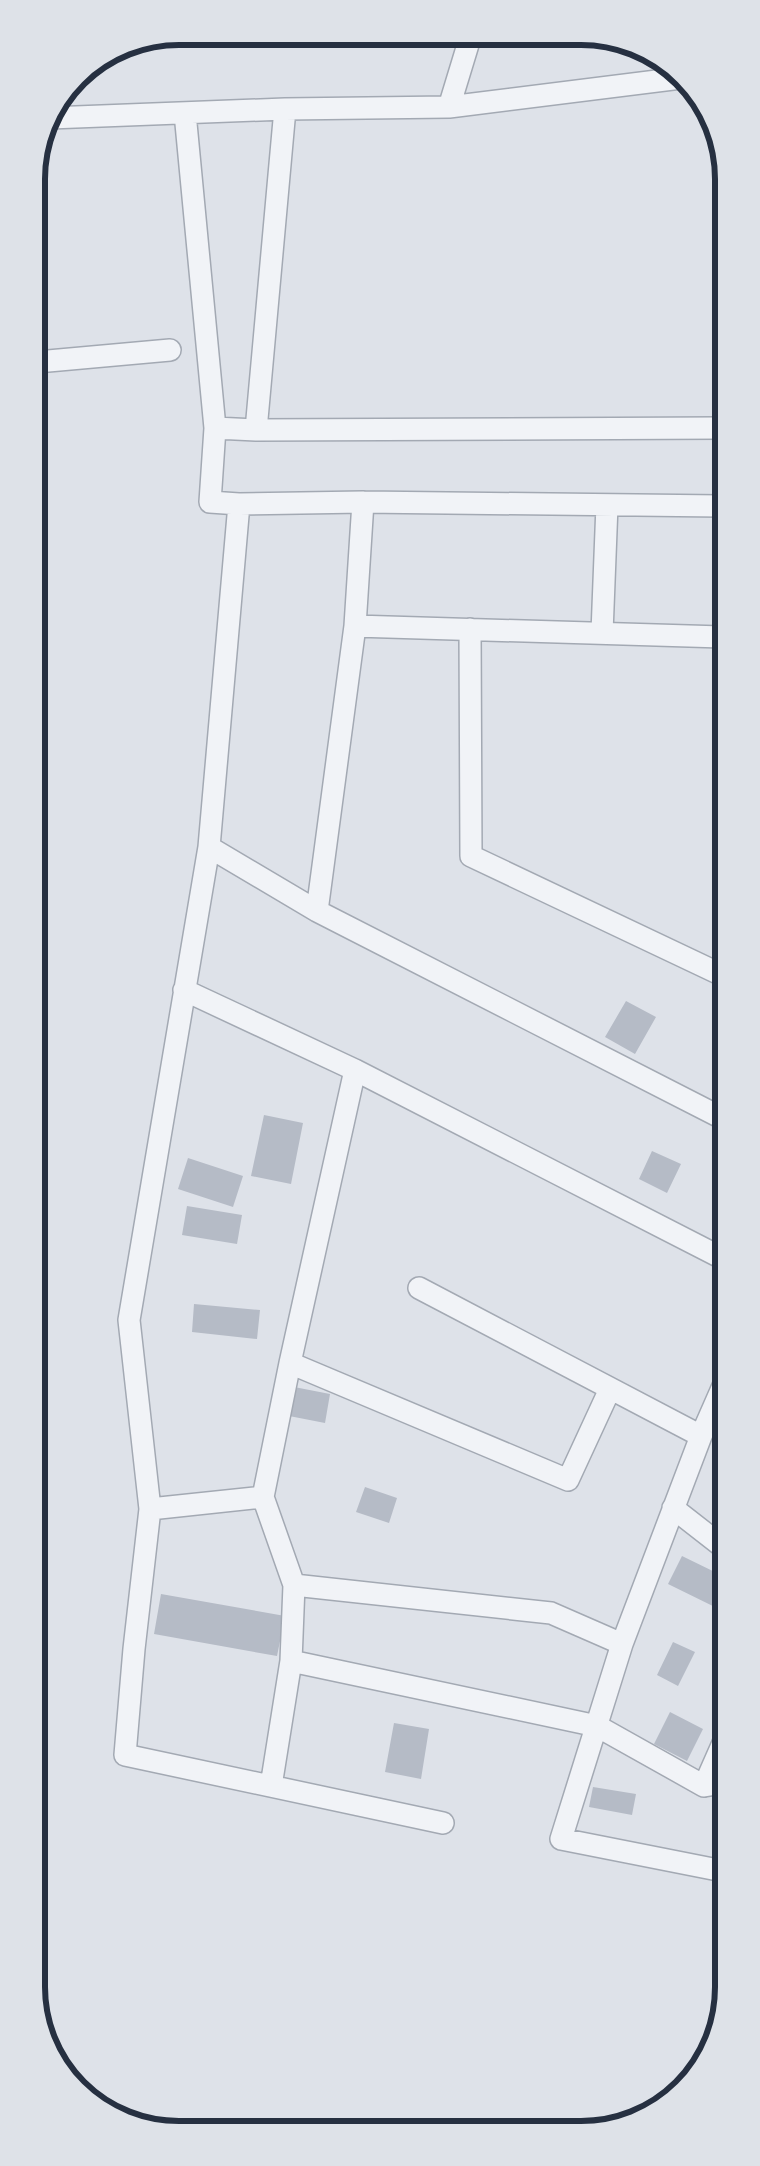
<svg xmlns="http://www.w3.org/2000/svg" width="760" height="2166" viewBox="0 0 760 2166" font-family="'PT Sans Narrow',sans-serif">
  <style>
    .building { fill: #b5bbc6 }
    .lines { fill: none; stroke-linecap: round; stroke-linejoin: round }
    .lane-casing { stroke: #a3a9b3; stroke-width: 24 }
    .lane { stroke: #f1f3f7; stroke-width: 21 }
    .rim { fill: none; stroke: #263041; stroke-width: 6 }
  </style>
  <rect width="100%" height="100%" fill="#dee2e9"/>
  <!-- building -->
  <path class="building" d="M626,1001L656,1017L635,1054L605,1037Z
    M264,1115L303,1123L291,1184L251,1176Z
    M652,1151L681,1164L667,1193L639,1179Z
    M188,1158L243,1176L233,1207L178,1189Z
    M187,1206L242,1215L237,1244L182,1235Z
    M194,1304L260,1310L257,1339L192,1332Z
    M289,1386L330,1394L325,1423L284,1415Z
    M365,1487L397,1498L389,1523L356,1512Z
    M682,1556L723,1576V1611L668,1584Z
    M161,1594L285,1616L277,1656L154,1634Z
    M673,1642L695,1652L678,1686L657,1675Z
    M670,1712L703,1729L687,1761L654,1744Z
    M394,1723L429,1729L421,1779L385,1772Z
    M593,1787L636,1794L632,1815L589,1807Z"/>
  <g class="lines">
    <!-- lane casing -->
    <g class="lane-casing">
      <path id="lane" d="M449,107L470,38
        M285,109L256,430L721,428
        M185,113L215,428
        M50,118L285,109L449,107L681,78
        M37,362L170,350
        M256,430L215,428L210,502L239,504L363,502L721,506
        M239,504L209,847L129,1320L150,1509L263,1497L294,1585L551,1613L622,1644
        M355,626L722,637
        M470,629L471,856L722,975
        M602,633L607,505
        M209,847L317,911L722,1118
        M317,911L355,626L363,502
        M184,990L355,1070L722,1258
        M419,1288L701,1436
        M290,1363L355,1070
        M723,1386L701,1436L622,1644L561,1839L723,1871
        M263,1497L290,1363L568,1480L610,1389
        M673,1508L723,1547
        M150,1509L134,1649L125,1755L443,1823
        M291,1661L597,1726L704,1786L723,1783
        M271,1786L291,1661L294,1585
        M704,1786L723,1743"/>
    </g>
    <!-- lane -->
    <use href="#lane" class="lane"/>
  </g>
  <!-- crop -->
  <path d="M0 0H760V2166H0ZM179 45H581A134 134 0 0 1 715 179V1987A134 134 0 0 1 581 2121H179A134 134 0 0 1 45 1987V179A134 134 0 0 1 179 45Z" fill="#dee2e8" fill-rule="evenodd"/>
  <path class="rim" d="M179 45H581A134 134 0 0 1 715 179V1987A134 134 0 0 1 581 2121H179A134 134 0 0 1 45 1987V179A134 134 0 0 1 179 45Z"/>
</svg>
